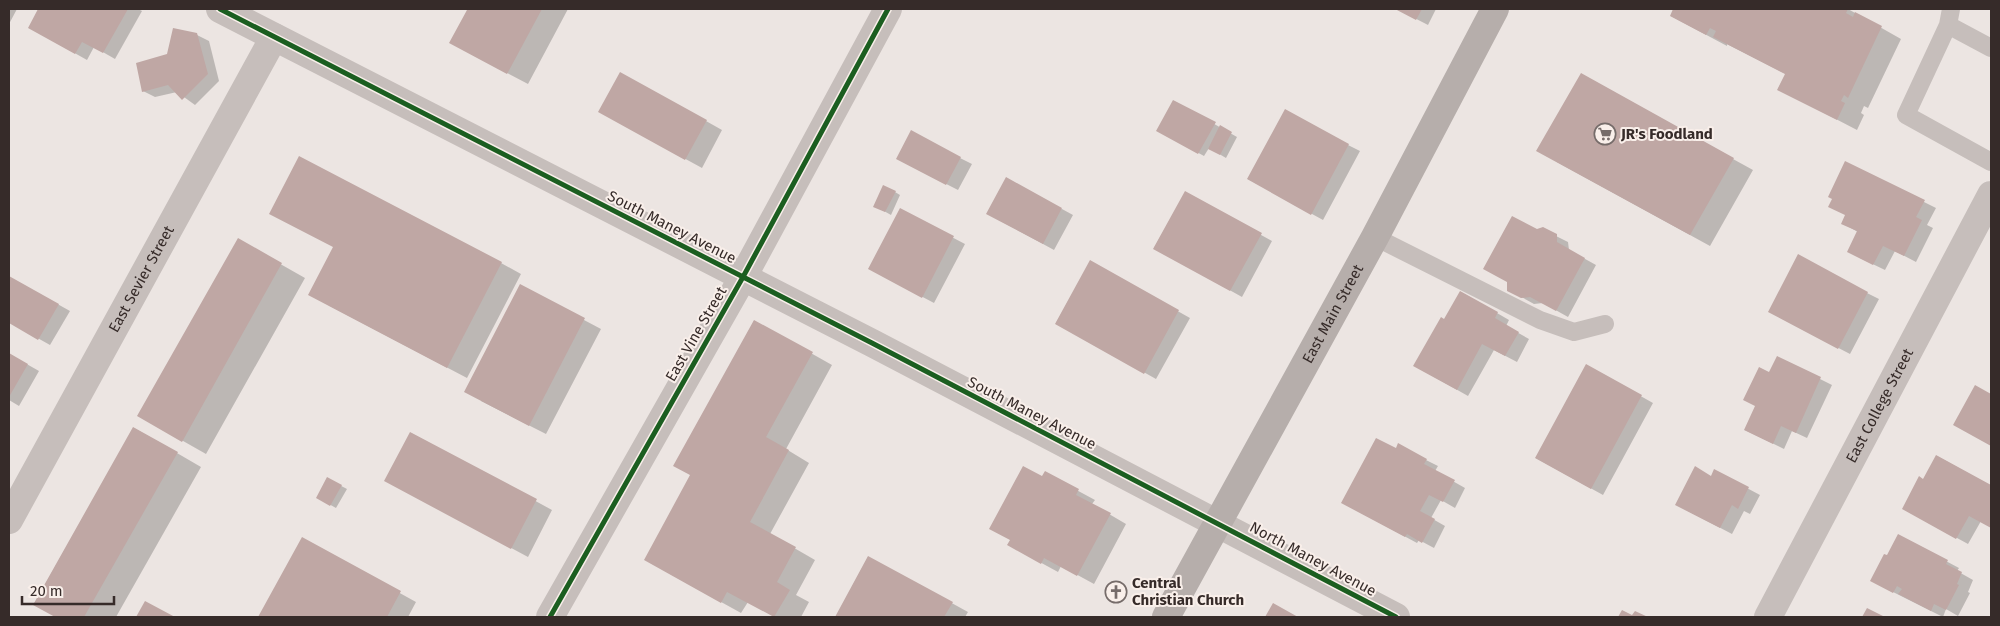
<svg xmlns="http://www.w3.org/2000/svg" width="2000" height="626" viewBox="0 0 2000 626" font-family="'Fira Sans',sans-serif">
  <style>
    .shadow { fill: #0003 }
    .building { fill: #bfa7a4 }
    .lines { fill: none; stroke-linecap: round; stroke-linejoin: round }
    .lane { stroke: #c6bebb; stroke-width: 18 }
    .street { stroke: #c6bebb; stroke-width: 28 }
    .secondary { stroke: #b6aeab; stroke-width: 28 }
    .cycleway-casing { stroke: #f9efea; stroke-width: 8 }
    .cycleway { stroke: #1b5e20; stroke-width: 5 }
    .labels { text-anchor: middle; stroke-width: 4; stroke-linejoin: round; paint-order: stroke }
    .poi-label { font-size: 15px; font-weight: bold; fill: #362b29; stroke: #f9efea; text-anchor: start }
    .street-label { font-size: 15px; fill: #362b29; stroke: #f9efea }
  </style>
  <rect width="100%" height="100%" fill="#ece5e2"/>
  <!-- shadow -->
  <path class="shadow" d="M9,9H17L9,24Z
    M40,9H138L142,11L115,59L94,47L87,60L30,28Z
    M465,9H568L528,84L471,54L468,11Z
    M1397,9H1436L1428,25Z
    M1674,9H1848L1901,39L1868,108L1864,106L1861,113L1864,115L1857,130L1778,89L1786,74L1727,44V46L1671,16Z
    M197,35L209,41L219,81L195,105L177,92L155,97L143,91L168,55Z
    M1174,101L1237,137L1226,158L1209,148L1204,156L1158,131Z
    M616,121H706L722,130L702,168Z
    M1348,145L1360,151L1323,220L1248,179Z
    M960,158L972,164L958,190L909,165Z
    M1733,159L1753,170L1710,246L1557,162Z
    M1846,163L1936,208L1927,225L1933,228L1916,262L1895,251L1885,270L1860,258L1858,232L1842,223L1846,215Z
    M895,192L900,195L891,215L875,206Z
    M1185,193L1272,241L1242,297L1154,248Z
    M1062,209L1073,215L1054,250L999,220Z
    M900,210L965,244L934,303L881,275Z
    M1536,230L1556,236L1568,242L1569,250L1596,265L1568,317L1543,303L1534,304L1509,290L1508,282Z
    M238,240L305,278L206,454L139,416Z
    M1090,262L1190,318L1156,379L1056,323Z
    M501,263L521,274L467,378L330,306Z
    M9,277L70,311L50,345L9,322Z
    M520,286L601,329L546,434L481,401Z
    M1461,292L1509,320L1506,326L1529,339L1517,362L1494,350L1468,396L1415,366L1445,320Z
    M1867,293L1879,299L1850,354L1781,318Z
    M754,321L832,365L786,449L809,463L770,534L815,560L796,595L809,602L801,617H775L748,602L741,613L665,571L692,475Z
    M9,354L39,371L19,406L9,400Z
    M1778,358L1832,385L1807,438L1792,431L1784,449L1745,430Z
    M1587,366L1653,403L1603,495L1536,458Z
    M134,428L201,467L116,617H57L34,604Z
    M411,433L552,510L528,557L402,489Z
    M1396,450L1426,460L1438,466L1435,471L1465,488L1455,508L1441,500L1431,518L1445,526L1434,548L1419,540L1417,543L1354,509Z
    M1937,456L1991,486V527L1981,521L1968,544L1915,515Z
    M1715,471L1760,495L1750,514L1744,511L1732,534L1688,511Z
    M1045,473L1095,500L1092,504L1126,524L1094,584L1061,566L1058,572L1025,554L1042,478Z
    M328,479L347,489L336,508L318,498Z
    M1899,536L1959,568L1957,571L1973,580L1968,592L1970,593L1958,616L1946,609L1943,617L1883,587Z
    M302,539L416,602L408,617H260Z
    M868,557L968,612L965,617H836Z"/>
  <!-- building -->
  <path class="building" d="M38,9H128L103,53L82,42L75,54L28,28Z
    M464,9H542L507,74L449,43L467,10Z
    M1395,9H1422L1416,20Z
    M1673,9H1848L1846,13L1853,17L1855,12L1882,26L1848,98L1844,95L1841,101L1845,103L1837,120L1777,90L1785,74L1713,37L1716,31L1710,28L1706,35L1670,16Z
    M173,28L197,33L208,74L182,100L168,85L142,92L136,63L167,54Z
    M620,72L707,120L685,160L598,112Z
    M1581,73L1734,158L1690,235L1536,151Z
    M1173,100L1216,122L1198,154L1156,131Z
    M1285,109L1349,144L1311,215L1247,179Z
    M1220,125L1232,132L1220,155L1208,149Z
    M911,130L961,157L946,185L896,159Z
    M299,156L502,262L447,368L308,295L333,247L269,214Z
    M1845,161L1925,200L1916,217L1922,220L1904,256L1883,246L1873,265L1847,252L1857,231L1841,224L1845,215L1828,207L1832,199L1828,197Z
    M1006,177L1062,208L1043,244L986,214Z
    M883,185L896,191L885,212L873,207Z
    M1185,191L1262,233L1230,291L1153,249Z
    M900,208L954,236L922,298L868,269Z
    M1512,216L1537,229L1543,227L1557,234V242L1585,258L1556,311L1530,297L1521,298L1507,291V282L1483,269Z
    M238,238L282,263L182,442L137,416Z
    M1798,254L1868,292L1838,349L1768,312Z
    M1090,260L1179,310L1144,374L1055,324Z
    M9,276L59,304L38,340L9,323Z
    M520,284L585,318L529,426L464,392Z
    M1460,291L1498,312L1495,318L1519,332L1505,356L1482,344L1457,390L1413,366L1441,317L1444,319Z
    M754,320L813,352L766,437L789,450L750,522L796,547L777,582L790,590L774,617L727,592L721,603L644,560L690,475L673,466Z
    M9,353L28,364L9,397Z
    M1777,356L1821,377L1796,433L1781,426L1773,444L1744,430L1755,406L1743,400L1759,367L1769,372Z
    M1586,364L1642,395L1591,489L1535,458Z
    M1975,385L1991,394V446L1953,425Z
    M133,427L178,452L84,617H55L33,605Z
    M410,432L537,499L511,549L384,481Z
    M1376,438L1396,448L1398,443L1427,459L1424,464L1455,480L1443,502L1429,495L1420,511L1435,519L1422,543L1407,534L1405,537L1341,503Z
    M1936,455L1991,485V528L1969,516L1956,539L1902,509L1919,476L1923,479Z
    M1023,466L1042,476L1045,471L1079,489L1076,495L1111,513L1077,576L1044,558L1041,564L1007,545L1010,540L989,529Z
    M1695,466L1711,476L1714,469L1749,487L1738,509L1732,505L1720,528L1675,505Z
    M327,477L342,485L330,506L316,498Z
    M1898,534L1948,560L1946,564L1962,572L1957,584L1959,585L1946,610L1934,604L1931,611L1898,594L1902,589L1897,586L1893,593L1870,581L1884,554L1887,555Z
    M302,537L401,591L387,617H258Z
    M868,556L953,602L944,617H835Z
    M145,601L175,617H136Z
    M1273,603L1298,617H1265Z
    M1867,608L1885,617H1862Z
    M1622,610L1632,615L1635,611L1648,617H1618Z"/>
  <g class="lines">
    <!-- lane -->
    <path class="lane" d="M1951,9L1948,25L1906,115L1991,162
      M1948,25L1991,48
      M1375,237L1540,320L1574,332L1605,324"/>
    <!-- street -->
    <g class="street">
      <path d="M220,9L872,343L1396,617"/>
      <path id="s1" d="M9,520L274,37"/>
      <path d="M550,617L743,277L888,9"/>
      <path id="s2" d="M1768,617L1991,195"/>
    </g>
    <!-- secondary -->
    <path class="secondary" id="s3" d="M1166,617L1375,237L1495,9"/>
    <!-- cycleway casing -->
    <g class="cycleway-casing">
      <path id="cycleway" d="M220,9L872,343L1396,617
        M550,617L743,277L888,9"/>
    </g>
    <!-- cycleway -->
    <use href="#cycleway" class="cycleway"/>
  </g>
  <!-- icons -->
  <defs>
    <g id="supermarket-ring" transform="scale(1.125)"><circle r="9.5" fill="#f9efea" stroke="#766c6a" stroke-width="1.5"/><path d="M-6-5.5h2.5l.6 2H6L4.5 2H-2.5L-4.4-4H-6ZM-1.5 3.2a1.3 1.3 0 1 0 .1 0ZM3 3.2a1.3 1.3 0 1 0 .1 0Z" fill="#766c6a"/></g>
    <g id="church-ring" transform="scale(1.125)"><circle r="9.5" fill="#f9efea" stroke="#766c6a" stroke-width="1.5"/><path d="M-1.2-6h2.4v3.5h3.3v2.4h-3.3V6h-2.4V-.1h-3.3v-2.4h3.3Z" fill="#766c6a"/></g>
  </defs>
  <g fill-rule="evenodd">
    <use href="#supermarket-ring" x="1605" y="134"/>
    <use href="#church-ring" x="1116" y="592"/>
  </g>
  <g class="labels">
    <!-- poi labels -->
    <g class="poi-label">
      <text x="1621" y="139">JR's Foodland</text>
      <text x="1132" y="588">Central<tspan x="1132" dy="17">Christian Church</tspan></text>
    </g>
    <!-- street labels -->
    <g class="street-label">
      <text transform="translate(672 227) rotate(27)" y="5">South Maney Avenue</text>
      <text dy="5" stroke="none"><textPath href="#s1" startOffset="275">East Sevier Street</textPath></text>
      <text dy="5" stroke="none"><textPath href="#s3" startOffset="346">East Main Street</textPath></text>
      <text transform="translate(696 334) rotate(-60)" y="5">East Vine Street</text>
      <text dy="5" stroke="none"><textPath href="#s2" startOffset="239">East College Street</textPath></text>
      <text transform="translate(1032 413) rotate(27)" y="5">South Maney Avenue</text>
      <text transform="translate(1313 559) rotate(28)" y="5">North Maney Avenue</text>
    </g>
  </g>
  <!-- border -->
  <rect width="2000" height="626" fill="none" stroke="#362b29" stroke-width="20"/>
  <!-- scale -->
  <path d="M22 596v8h92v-8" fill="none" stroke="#362b29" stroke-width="2.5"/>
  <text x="30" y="596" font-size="15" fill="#362b29" stroke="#f9efea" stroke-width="4" paint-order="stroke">20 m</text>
</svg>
